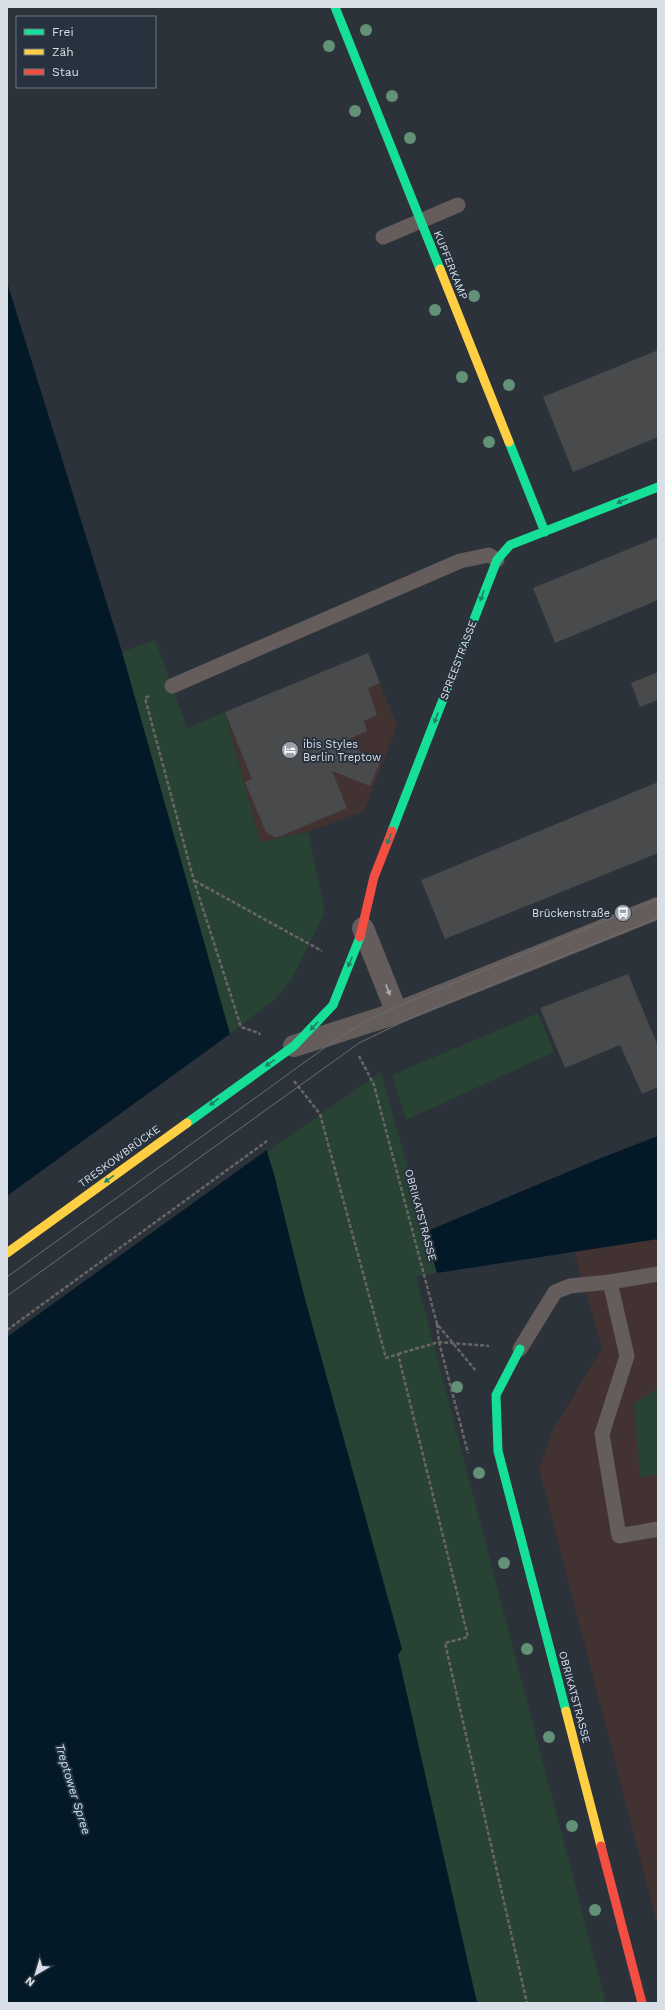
<svg xmlns="http://www.w3.org/2000/svg" width="665" height="2010" viewBox="0 0 665 2010" font-family="'Work Sans',sans-serif">
  <style>
    .commercial { fill: #433232 }
    .green { fill: #284233 }
    .water { fill: #041928 }
    .pier { fill: #2c3239 }
    .building { fill: #494a4c }
    .lines { fill: none; stroke-linecap: round; stroke-linejoin: round }
    .path { stroke: #686566; stroke-width: 2.5; stroke-dasharray: 4 2; stroke-linecap: butt }
    .lane { stroke: #645d5c; stroke-width: 15 }
    .street { stroke: #645d5c; stroke-width: 22 }
    .fast { stroke: #16e098; stroke-width: 9 }
    .slow { stroke: #ffcf43; stroke-width: 9 }
    .jam { stroke: #f24e42; stroke-width: 9 }
    .tram { stroke: #6d6d6f; stroke-width: 1 }
    .tree { fill: #639178 }
    .oneway { fill: #1f8066 }
    .oneway2 { fill: #aaabaf }
    .labels { text-anchor: middle; stroke-width: 4; stroke-linejoin: round; paint-order: stroke }
    .street-label { font-size: 11px; fill: #d9dfe7; stroke: #27323e }
    .poi-label { font-size: 11px; fill: #d9dfe7; stroke: #27323e; text-anchor: start }
    .water-label { font-size: 12px; font-style: italic; fill: #c2e1f4; stroke: #27323e }
  </style>
  <rect width="100%" height="100%" fill="#2c3239"/>
  <!-- commercial -->
  <path class="commercial" d="M368,653L397,726L364,811L308,832L260,842L225,712Z
    M658,1239V1927L539,1468L552,1432L602,1348L574,1251Z"/>
  <!-- green -->
  <path class="green" d="M155,640L187,728L225,712L260,842L308,832L325,912L292,979L275,999L230,1034L122,652Z
    M538,1013L554,1052L406,1120L392,1075Z
    M381,1072L437,1273L416,1277L606,2003H477L398,1655L402,1649L305,1299L267,1152Z
    M658,1388V1475L640,1477L634,1403Z"/>
  <!-- water -->
  <path class="water" d="M7,282L122,652L230,1034L274,1174L305,1299L402,1649L398,1655L477,2003H7Z
    M658,1136V1239L437,1273L425,1232L601,1158Z"/>
  <!-- pier -->
  <path class="pier" d="M230,1034L268,1149L7,1337V1196Z"/>
  <!-- building -->
  <path class="building" d="M658,350V437L573,472L543,397Z
    M658,537V600L555,643L533,588Z
    M368,653L380,683L368,688L377,715L364,721L367,731L345,741L343,744L381,760L370,786L332,771L347,808L276,838L266,832L245,782L252,779L225,712Z
    M658,672V700L640,707L631,683Z
    M658,782V853L445,939L421,880Z
    M628,974L658,1046V1087L642,1094L620,1045L565,1068L540,1008Z"/>
  <g class="lines">
    <!-- path -->
    <path class="path" d="M149,696L145,698L194,881L241,1027L259,1033L260,1035
      M195,881L322,951
      M359,1056L374,1085L437,1324L476,1371
      M294,1081L320,1114L386,1358L398,1354L468,1637L445,1643L527,2003
      M437,1324L439,1342L468,1453
      M7,1330L267,1141
      M398,1354L439,1342L489,1346"/>
    <!-- lane -->
    <path class="lane" d="M383,237L458,205
      M172,686L460,561L489,555L497,560
      M658,1274L610,1282L627,1356L602,1434L619,1536L658,1529
      M520,1349L555,1292L570,1286L610,1282"/>
    <!-- street -->
    <path class="street" d="M363,928L397,1013
      M294,1046L397,1013L658,908"/>
    <!-- fast -->
    <path class="fast" d="M335,7L440,269
      M509,442L545,532
      M392,831L497,560L510,545L658,487
      M187,1123L294,1046L333,1005L360,937
      M520,1349L496,1395L498,1451L566,1711"/>
    <!-- slow -->
    <path class="slow" d="M440,269L509,442
      M7,1253L187,1123
      M566,1711L601,1846"/>
    <!-- jam -->
    <path class="jam" d="M360,937L374,877L392,831
      M601,1846L642,2003"/>
    <!-- tram -->
    <path class="tram" d="M7,1277L341,1036L367,1021L403,1004L658,899
      M7,1296L359,1043L417,1015L658,918"/>
  </g>
  <!-- trees -->
  <g class="tree">
    <circle cx="366" cy="30" r="6"/>
    <circle cx="329" cy="46" r="6"/>
    <circle cx="392" cy="96" r="6"/>
    <circle cx="355" cy="111" r="6"/>
    <circle cx="410" cy="138" r="6"/>
    <circle cx="474" cy="296" r="6"/>
    <circle cx="435" cy="310" r="6"/>
    <circle cx="462" cy="377" r="6"/>
    <circle cx="509" cy="385" r="6"/>
    <circle cx="489" cy="442" r="6"/>
    <circle cx="457" cy="1387" r="6"/>
    <circle cx="479" cy="1473" r="6"/>
    <circle cx="504" cy="1563" r="6"/>
    <circle cx="527" cy="1649" r="6"/>
    <circle cx="549" cy="1737" r="6"/>
    <circle cx="572" cy="1826" r="6"/>
    <circle cx="595" cy="1910" r="6"/>
  </g>
  <!-- one-way arrows -->
  <defs><path id="oneway-solid" d="M-6-.8H1V-3.2L6.5 0L1 3.2V.8H-6Z"/></defs>
  <g class="oneway">
    <use href="#oneway-solid" transform="translate(622 501) rotate(158)"/>
    <use href="#oneway-solid" transform="translate(482 596) rotate(111)"/>
    <use href="#oneway-solid" transform="translate(436 718) rotate(111)"/>
    <use href="#oneway-solid" transform="translate(389 839) rotate(111)"/>
    <use href="#oneway-solid" transform="translate(350 962) rotate(112)"/>
    <use href="#oneway-solid" transform="translate(314 1026) rotate(133)"/>
    <use href="#oneway-solid" transform="translate(270 1063) rotate(145)"/>
    <use href="#oneway-solid" transform="translate(214 1102) rotate(144)"/>
    <use href="#oneway-solid" transform="translate(109 1179) rotate(144)"/>
  </g>
  <use class="oneway2" href="#oneway-solid" transform="translate(388 990) rotate(69)"/>
  <!-- icons -->
  <defs>
    <g id="hotel-disc" transform="scale(0.9)"><circle r="9.5" fill="#9ca2aa" stroke="#27323e"/><path d="M-6-4.5h1.5V1H6V5H4.5V3h-9V5H-6ZM-4 0a1.8 1.8 0 1 1 3.6 0ZM.5 0V-2.5h3Q6-2.5 6 0Z" fill="#fff"/></g>
    <g id="bus-disc" transform="scale(0.9)"><circle r="9.5" fill="#9ca2aa" stroke="#27323e"/><path d="M-5-6H5V4H4V6H2V4H-2V6H-4V4H-5ZM-3.5-4V0h7V-4ZM-3.5 1.2v1.5H-2V1.2ZM2 1.2v1.5H3.5V1.2Z" fill="#fff"/></g>
  </defs>
  <g fill-rule="evenodd">
    <use href="#hotel-disc" x="290" y="750"/>
    <use href="#bus-disc" x="623" y="913"/>
  </g>
  <g class="labels">
    <!-- street labels -->
    <g class="street-label">
      <text transform="translate(451 265) rotate(68)" y="4">KUPFERKAMP</text>
      <text transform="translate(458 660) rotate(-69)" y="4">SPREESTRASSE</text>
      <text transform="translate(119 1156) rotate(-36)" y="4">TRESKOWBRÜCKE</text>
      <text transform="translate(421 1215) rotate(75)" y="4">OBRIKATSTRASSE</text>
      <text transform="translate(575 1697) rotate(75)" y="4">OBRIKATSTRASSE</text>
    </g>
    <!-- poi labels -->
    <g class="poi-label">
      <text x="303" y="748">ibis Styles<tspan x="303" dy="13">Berlin Treptow</tspan></text>
      <text x="610" y="917" text-anchor="end">Brückenstraße</text>
    </g>
    <!-- water labels -->
    <g class="water-label">
      <text transform="translate(73 1789) rotate(73)" y="4">Treptower Spree</text>
    </g>
  </g>
  <!-- border -->
  <rect width="665" height="2010" fill="none" stroke="#d9dfe7" stroke-width="16"/>
  <!-- legend -->
  <rect x="16" y="16" width="140" height="72" fill="#27323e" stroke="#6e7782"/>
  <rect x="24" y="29" width="20" height="6" fill="#16e098" stroke="#6e7782"/>
  <text x="52" y="36" font-size="12" fill="#d9dfe7">Frei</text>
  <rect x="24" y="49" width="20" height="6" fill="#ffcf43" stroke="#6e7782"/>
  <text x="52" y="56" font-size="12" fill="#d9dfe7">Zäh</text>
  <rect x="24" y="69" width="20" height="6" fill="#f24e42" stroke="#6e7782"/>
  <text x="52" y="76" font-size="12" fill="#d9dfe7">Stau</text>
  <!-- north arrow -->
  <g transform="translate(36 1974) rotate(218)" stroke="#27323e" stroke-width="3" paint-order="stroke">
  <path d="M0-3L7 15L0 10L-7 15Z" fill="#d9dfe7"/>
  <text y="-6" font-size="11" font-weight="bold" text-anchor="middle" fill="#d9dfe7">N</text>
  </g>
</svg>
